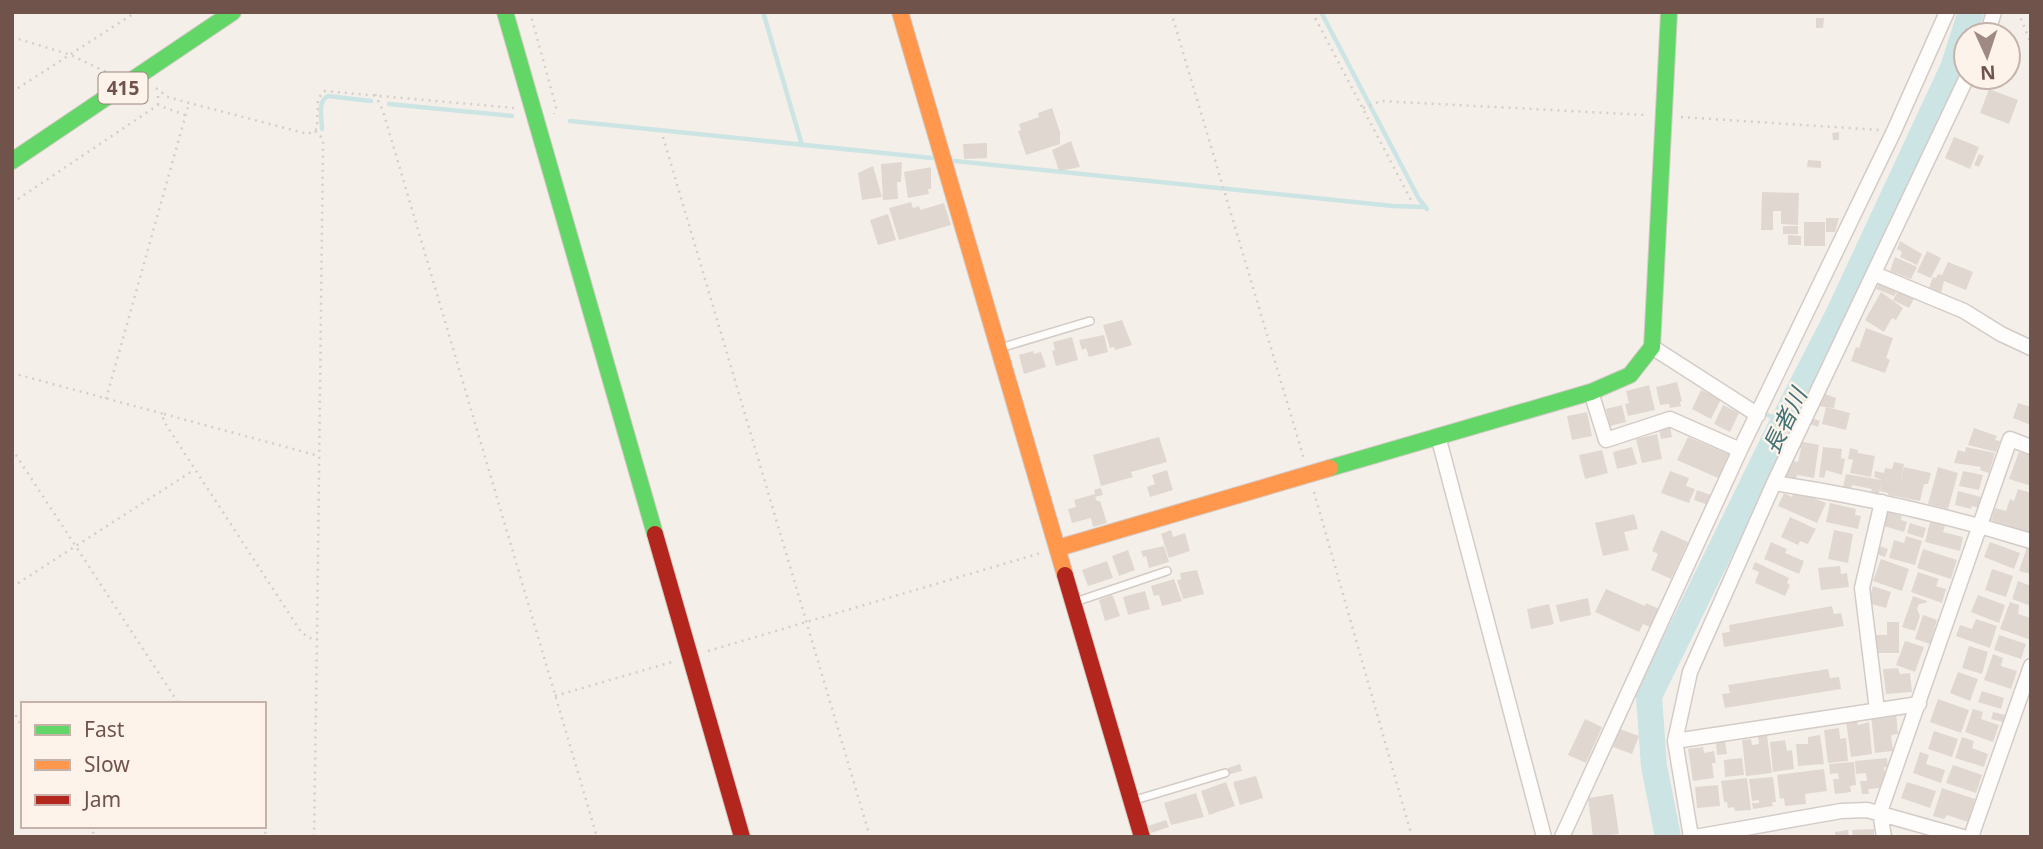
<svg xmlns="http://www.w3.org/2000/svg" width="2043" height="849" viewBox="0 0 2043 849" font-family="'Noto Sans','Noto Sans JP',sans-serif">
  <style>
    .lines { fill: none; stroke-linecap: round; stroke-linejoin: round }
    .stream { stroke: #cce5e4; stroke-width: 4.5 }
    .river { stroke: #cce5e4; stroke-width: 26 }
    .building { fill: #e1d7d1 }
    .lane-casing { stroke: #d4cbc6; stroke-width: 10 }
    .street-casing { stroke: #d4cbc6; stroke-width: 17 }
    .fast-casing { stroke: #d4cac6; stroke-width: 18 }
    .slow-casing { stroke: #d4cac6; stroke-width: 18 }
    .jam-casing { stroke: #d4cac6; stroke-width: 18 }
    .path { stroke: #d6ceca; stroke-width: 2.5; stroke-dasharray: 2 5; stroke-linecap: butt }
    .lane { stroke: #fefdfc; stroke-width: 7 }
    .street { stroke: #fefdfc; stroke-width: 14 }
    .fast { stroke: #63d668; stroke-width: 16 }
    .slow { stroke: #ff974d; stroke-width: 16 }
    .jam { stroke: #b3261e; stroke-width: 16 }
    .labels { text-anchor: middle; stroke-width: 5; stroke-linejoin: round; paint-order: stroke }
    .shield { fill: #fdf3ea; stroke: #9a847b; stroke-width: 2 }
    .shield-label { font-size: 19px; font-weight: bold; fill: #70544c }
    .water-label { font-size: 23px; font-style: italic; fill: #417275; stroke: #fdf3ea }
  </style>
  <rect width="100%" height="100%" fill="#f5efe9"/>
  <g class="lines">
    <!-- stream -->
    <path class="stream" d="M763,12L802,145
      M1321,12L1419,199L1427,209
      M389,104L512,116
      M570,121L932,158
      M322,129C322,117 317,102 328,96L371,101
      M955,161L1393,206L1424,207
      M1768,415L1783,422"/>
    <!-- river -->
    <path class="river" d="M1668,837L1654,766L1649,696L1783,422L1838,315L1953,68L1971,12"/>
  </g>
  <!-- building -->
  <path class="building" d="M1816,18H1824L1823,28H1816Z
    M1989,89L2018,100L2009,124L1980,113Z
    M1052,108L1060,132V144L1026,155L1018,131L1021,130L1019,124L1039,117L1038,113Z
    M1839,132V140H1833L1832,133Z
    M1954,137L1979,147L1970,169L1945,158Z
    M1071,141L1080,167L1059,171L1052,150Z
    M987,143V158L964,159L963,144Z
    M1979,154L1984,156L1979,167L1974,165Z
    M1808,160L1821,161V168L1807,167Z
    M902,162L901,182H897L898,199L883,200L881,164Z
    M873,166L882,197L862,200L858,173Z
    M931,167V189H928L929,194L908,198L904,172Z
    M1762,192L1799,193L1798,225L1781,224V211H1773V230H1761Z
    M911,202L913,208L919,206L920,210L944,203L951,225L899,240L889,208Z
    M888,214L896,240L878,245L870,220Z
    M1826,218H1839L1835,232H1826Z
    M1804,222H1825V246H1804Z
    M1783,226H1798V234H1783Z
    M1788,235L1801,236V245H1788Z
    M1900,241L1922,254L1917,265L1900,257L1902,252L1897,249Z
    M1927,251L1941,258L1931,278L1917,272Z
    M1895,257L1917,267L1911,279L1890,271Z
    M1948,262L1973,272L1966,290L1944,281L1941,293L1929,288L1933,277L1936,278L1938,274L1942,275Z
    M1880,281L1898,289L1894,296L1876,289Z
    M1899,289L1915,297L1909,308L1893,300Z
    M1881,292L1903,308L1896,320L1892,318L1884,332L1865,320Z
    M1122,320L1132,345L1115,350L1114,347L1110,348L1103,325Z
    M1866,328L1893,338L1886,358L1890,360L1885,373L1851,361L1856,347L1859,348Z
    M1104,335L1108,352L1089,357L1086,348L1082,350L1079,340Z
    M1072,337L1078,360L1056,366L1052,351L1055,350L1053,342Z
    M1033,351L1034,354L1041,352L1046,367L1024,374L1019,355Z
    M1677,382L1682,401L1680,402L1681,406L1670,408L1669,404L1660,405L1656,387Z
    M1649,385L1655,410L1628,416L1625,404L1629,403L1626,391Z
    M1701,390L1721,399L1711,419L1692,409Z
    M1823,393L1836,398L1834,408L1817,406Z
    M2018,403L2031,407V425L2013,418Z
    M1622,405L1626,422L1610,426L1606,409Z
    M1723,405L1739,413L1730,432L1714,424Z
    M1826,407L1850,413L1846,430L1822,424Z
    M1587,412L1592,436L1572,440L1567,416Z
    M1812,418L1820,421L1818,427L1810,424Z
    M1670,426L1672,437L1661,439L1659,429Z
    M1974,428L1997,436L1995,440L2000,441L1996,452L1968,445Z
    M1657,434L1662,459L1642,463L1636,439Z
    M1159,437L1167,462L1131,472L1133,477L1101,486L1093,455Z
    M1688,437L1729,454L1718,478L1677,460Z
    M1799,441L1819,445L1814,478L1797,475L1796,479L1786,477L1790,460L1798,462L1801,448L1798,447Z
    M1632,447L1637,464L1617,469L1613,452Z
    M1823,447L1842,449L1841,458L1845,459L1842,475L1826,470L1824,478L1819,477Z
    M1966,447L1995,453L1989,473L1980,470L1981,467L1954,463L1958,450L1965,452Z
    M1850,448L1858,450V453L1875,456L1871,477L1850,473L1853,460L1848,459Z
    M1602,450L1608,473L1585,479L1579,455Z
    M2019,452L2031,456V486L2009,479Z
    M1894,462L1904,464L1900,485L1904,467L1931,473L1928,484H1924L1920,501L1888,495V493L1880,491L1881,483L1879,494L1871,492L1872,489L1852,485L1851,489L1843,487L1846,474L1882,480L1874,477L1875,471L1884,473L1885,468L1892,469Z
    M1938,467L1958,473L1948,509L1928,504Z
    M1167,470L1173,490L1150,497L1147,487L1155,484L1152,475Z
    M1670,471L1689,478L1686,486L1695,489L1689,503L1661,493Z
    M1963,471L1983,475L1979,490L1959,486Z
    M1101,488L1103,495L1095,497L1097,501H1100L1107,523L1093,527L1091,518L1072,523L1068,509L1076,507L1074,500L1095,494L1094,490Z
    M2018,489L2031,493V533L1991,520L1995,508L2006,511L2010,499L2014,501Z
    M1697,490L1711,495L1708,505L1694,500Z
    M1795,490L1826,503L1817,523L1778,506L1784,493L1792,497Z
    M1958,491L1981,497L1979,508L1972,506L1971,509L1955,505Z
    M1830,503L1856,509L1855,515L1861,516L1858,529L1826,522Z
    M1888,512L1902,516L1901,520L1907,522L1904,532L1884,526Z
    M1634,514L1638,529L1624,532L1629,550L1603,556L1595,523Z
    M1790,517L1816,529L1808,544L1800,541L1798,545L1781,537Z
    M1930,522L1945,526L1943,532L1963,537L1960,551L1925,542Z
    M1910,523L1926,528L1923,538L1907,533Z
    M1171,530L1173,537L1185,533L1190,551L1169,558L1161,534Z
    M1661,530L1688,542L1671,579L1651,570L1658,554L1652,551Z
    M1834,530L1853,534L1848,563L1828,559Z
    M1906,536L1922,541L1915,565L1889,558L1894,540L1904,543Z
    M1771,542L1787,549L1785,553L1804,561L1799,574L1764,559Z
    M1990,542L2020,553L2014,569L1984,557Z
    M1877,545L1888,549L1885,557L1874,553Z
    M1164,546L1169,562L1149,568L1146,556L1143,557L1141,551Z
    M2027,547L2031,548V574L2019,571Z
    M1923,549L1957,560L1951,579L1917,568Z
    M1128,550L1135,570L1119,576L1112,556Z
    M1881,559L1909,569L1902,591L1873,581Z
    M1107,561L1113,578L1088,586L1082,570Z
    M1755,562L1789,578L1787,583L1790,585L1785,596L1755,583L1759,572L1752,569Z
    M1840,566L1841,574L1847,573L1849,587L1821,590L1818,568Z
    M1992,569L2013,576L2006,597L1985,590Z
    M1197,570L1204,594L1183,599L1177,580L1181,579L1180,573Z
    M1918,572L1939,579L1936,586L1946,589L1942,603L1911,592Z
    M1174,579L1182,601L1162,606L1159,595L1154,596L1151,586Z
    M2018,581L2031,586V606L2012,599Z
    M1873,586L1891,592L1886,608L1868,603Z
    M1606,589L1645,606L1646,603L1659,609L1650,627L1643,624L1639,632L1595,612Z
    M1145,591L1150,609L1128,615L1123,597Z
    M1111,595L1113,596L1120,616L1105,621L1099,600Z
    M1978,595L2005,605L1999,623L1971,612Z
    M1913,596L1927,601L1926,603L1919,604L1917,609L1920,616L1915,631L1902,627Z
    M1588,598L1591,615L1560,622L1556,605Z
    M2010,602L2019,605L2018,614L2031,618V640L2000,629Z
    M1549,604L1554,624L1531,629L1527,609Z
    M1832,606L1834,614L1841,613L1844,626L1724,647L1722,633L1730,632L1729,625Z
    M1923,615L1937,620L1930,644L1915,639Z
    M1976,619L1997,626L1990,648L1956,636L1960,625L1972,629Z
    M1887,622H1899V653H1876V635H1887Z
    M1999,635L2026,644L2021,659L1994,650Z
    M1905,641L1924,647L1915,672L1896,665Z
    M1969,646L1988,652L1982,674L1962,668Z
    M1993,654L2003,658L2001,666L2017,671L2011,689L1984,680Z
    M1898,668L1900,674L1910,673L1912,692L1886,694L1883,669Z
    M1828,669L1830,678L1839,677L1841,689L1725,708L1722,694L1730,693L1728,685Z
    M1958,672L1978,679L1970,701L1950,693Z
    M1982,691L2004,698L2001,709L1978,702Z
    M1938,699L1969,710L1961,733L1930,722Z
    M1973,709L1983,712L1981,719L1999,725L1993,742L1965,732Z
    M1993,712L2005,715L2003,722L1991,719Z
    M1896,713L1898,734L1891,735L1893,751L1875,753L1871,715Z
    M1585,719L1602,727L1586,763L1568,755Z
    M1857,720L1858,725L1869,722L1872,754L1851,757L1846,721Z
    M1839,728L1840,739L1846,738L1848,761L1828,763L1824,730Z
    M1620,729L1639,736L1632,754L1613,747Z
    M1934,731L1958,739L1952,757L1928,749Z
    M1767,735L1772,773L1746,776L1742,740L1751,739L1752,745L1759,744L1758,736Z
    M1820,735L1824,764L1798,766L1796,744H1808V737Z
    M1962,737L1974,741L1972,748L1988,754L1984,767L1955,758Z
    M1785,740L1787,751L1792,750L1794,769L1773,772L1770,742Z
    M1725,741L1727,754L1717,755L1716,742Z
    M1703,747L1704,753L1714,751L1716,763H1712L1714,778L1693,781L1688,749Z
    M1920,752L1929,755L1926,764L1945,770L1941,783L1913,773Z
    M1742,758L1744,775L1725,777L1724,760Z
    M1887,758L1888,767H1884L1886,780L1881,782V788L1868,789L1869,794H1862L1860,781H1867L1866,773L1856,774L1855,761Z
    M1854,762L1856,785L1850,786L1851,792L1835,794L1833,779H1839L1838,773L1830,774L1829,764Z
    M1240,764L1242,771L1230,774L1228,768Z
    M1953,765L1982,775L1976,793L1946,783Z
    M1824,769L1827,791L1805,794L1806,804L1785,806L1784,798L1780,799L1777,775Z
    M1256,776L1263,798L1240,805L1233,782Z
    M1773,777L1776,802H1772L1773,806L1753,809L1752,803H1759V800L1752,801L1749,779Z
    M1747,778L1751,810L1735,811L1734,807L1728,808L1727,802H1724L1721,781Z
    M1226,782L1235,806L1209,815L1201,791Z
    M1907,782L1936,791L1930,808L1901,798Z
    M1718,785L1720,806L1697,808L1695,787Z
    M1942,788L1975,799L1968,822L1947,815L1944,819L1933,816Z
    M1196,793L1204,817L1171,825L1164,803Z
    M1613,794L1619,834L1593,837L1588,798Z
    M1166,820L1169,827L1151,833L1148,826Z
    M1874,829V837H1853L1852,830Z
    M1848,830L1849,837H1835V832Z"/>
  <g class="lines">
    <!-- lane casing -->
    <g class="lane-casing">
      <path id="lane" d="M1000,348L1090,321
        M1075,602L1167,571
        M1135,800L1225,773"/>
    </g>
    <!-- street casing -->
    <g class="street-casing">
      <path id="street" d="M1987,35L1994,12
        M1875,274L1964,311L2001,334L2031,348
        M1652,347L1758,415
        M1591,392L1606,440L1670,419L1740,450
        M1438,436L1544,837
        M1774,483C1861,496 1946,515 2031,541
        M1877,710L1862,588L1882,502
        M1675,741L1919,704
        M1562,837L1740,450L1894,131L1947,12
        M1691,837L1675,741L1690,672L1774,483L1967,77
        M1695,837L1841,811L1867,810L1963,837
        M1884,837L1880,812L2010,439L2031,447
        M1971,837L2031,666"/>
    </g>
    <!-- fast casing -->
    <g class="fast-casing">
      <path id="fast" d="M505,12L655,534
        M12,161L233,12
        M1330,468L1591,392L1630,375L1652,347L1669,12"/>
    </g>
    <!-- slow casing -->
    <g class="slow-casing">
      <path id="slow" d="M900,12L1065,575
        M1058,548L1330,468"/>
    </g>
    <!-- jam casing -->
    <g class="jam-casing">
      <path id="jam" d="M655,534L742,837
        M1065,575L1142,837"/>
    </g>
    <!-- path -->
    <path class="path" d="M530,12L556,107L554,114
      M1171,12L1304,459
      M1312,12L1411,200
      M2018,12L2031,43
      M12,37L71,55L106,72
      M156,88L168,97L178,100L308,134L317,129L318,99L324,91L515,108
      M12,92L136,12
      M375,94L383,111L597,837
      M158,105V91
      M1363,108L1381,101L1646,115
      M1681,117L1880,130
      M315,131L323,139V144L317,639
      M663,137L870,837
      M12,203L158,105L185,115
      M12,213L13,203
      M12,373L164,414L163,420L301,632L309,638L317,639L314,837
      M106,399L189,103
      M164,414L319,456
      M12,449L179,704
      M1314,492L1412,837
      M12,587L194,470
      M708,651L1041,553
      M555,696L672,662
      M12,709L23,728
      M89,826L96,837
      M261,826L268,837"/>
    <!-- lane -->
    <use href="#lane" class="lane"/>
    <!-- street -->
    <use href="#street" class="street"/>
    <!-- fast -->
    <use href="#fast" class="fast"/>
    <!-- slow -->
    <use href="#slow" class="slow"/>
    <!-- jam -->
    <use href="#jam" class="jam"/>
  </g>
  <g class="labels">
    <!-- shield labels -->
    <rect class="shield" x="98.5" y="72.5" width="49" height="31" rx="5"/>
    <g class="shield-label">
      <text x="123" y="95">415</text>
    </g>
    <!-- water labels -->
    <g class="water-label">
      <text transform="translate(1785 421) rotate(-64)" y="8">長者川</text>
    </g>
  </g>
  <!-- border -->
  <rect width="2043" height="849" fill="none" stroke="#70544c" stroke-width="28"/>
  <!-- legend -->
  <rect x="21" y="702" width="245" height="126" fill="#fdf3ea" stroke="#c5b3ab" stroke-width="2"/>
  <rect x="35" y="725" width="35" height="10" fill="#63d668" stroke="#c5b3ab" stroke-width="2"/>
  <text x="84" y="737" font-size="21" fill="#70544c">Fast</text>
  <rect x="35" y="760" width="35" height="10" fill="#ff974d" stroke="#c5b3ab" stroke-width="2"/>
  <text x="84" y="772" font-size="21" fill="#70544c">Slow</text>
  <rect x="35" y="795" width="35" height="10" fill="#b3261e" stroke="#c5b3ab" stroke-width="2"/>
  <text x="84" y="807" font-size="21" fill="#70544c">Jam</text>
  <!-- north arrow -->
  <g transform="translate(1987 56) rotate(177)"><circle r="33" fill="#fdf3ea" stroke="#c5b3ab" stroke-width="2"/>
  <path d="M0-5L12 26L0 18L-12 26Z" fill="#9f8a83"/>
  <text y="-10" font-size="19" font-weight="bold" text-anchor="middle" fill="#70544c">N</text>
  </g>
</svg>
